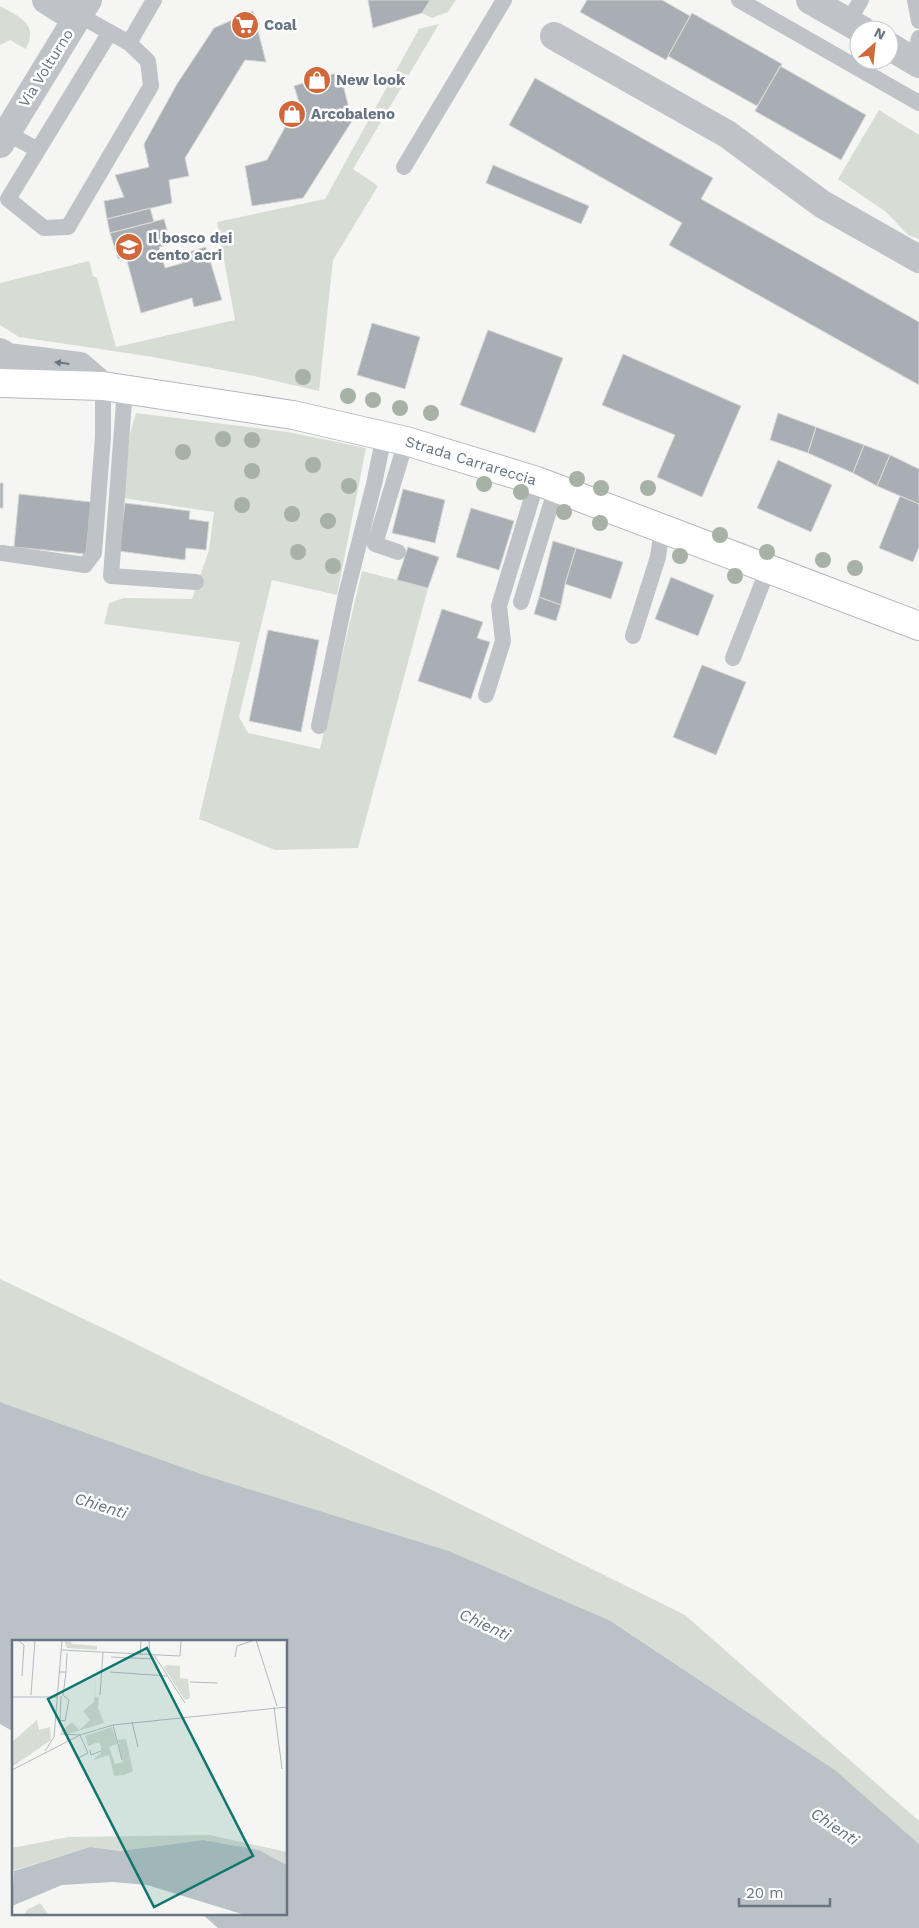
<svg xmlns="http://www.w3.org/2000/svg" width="919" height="1928" viewBox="0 0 919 1928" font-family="'Work Sans',sans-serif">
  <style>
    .green { fill: #d7dcd4 }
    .water { fill: #bac2c8 }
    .building { fill: #a8aeb4; stroke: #d7d7d5 }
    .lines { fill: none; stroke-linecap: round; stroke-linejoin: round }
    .secondary-casing { stroke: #b4b8bc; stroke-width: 30 }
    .lane { stroke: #bfc2c6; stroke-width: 16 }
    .street { stroke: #bfc2c6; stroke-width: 28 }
    .secondary { stroke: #fff; stroke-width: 28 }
    .tree { fill: #a7b1a5 }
    .oneway { fill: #687481 }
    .labels { text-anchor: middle; stroke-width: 5; stroke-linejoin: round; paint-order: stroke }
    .poi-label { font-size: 15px; font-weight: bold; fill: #687481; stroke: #fff; text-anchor: start }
    .street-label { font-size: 15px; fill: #687481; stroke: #fff }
    .water-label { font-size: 16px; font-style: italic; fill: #63747d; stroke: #fff }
    .inset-road { fill: none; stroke: #b4babe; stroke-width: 1 }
    .view { fill: #0f766e; fill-opacity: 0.15; stroke: #0f766e; stroke-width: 2.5 }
    .inset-edge { fill: none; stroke: #687481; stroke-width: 2.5 }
  </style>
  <rect width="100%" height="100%" fill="#f5f6f3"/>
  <!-- green -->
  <path class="green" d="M430,0H456L448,12L432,18L422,13Z
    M0,6C19,17 39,23 26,49L10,40L0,45Z
    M439,24L353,169L378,186L333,260L319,391L254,376L147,356L19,337L0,325V283L89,261L93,276L97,278L116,347L235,320L217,222L325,199L419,29Z
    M879,110L919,135V239L908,235L886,212L838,179Z
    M136,413L288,432L366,448L337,595L272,580L239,717L248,733L320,749L362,571L428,588L358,848L275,850L199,819L240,642L104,624L109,603L124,598L192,599L209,550L214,512L123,498L130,434Z
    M0,1279L132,1342L685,1615L919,1821V1844L835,1770L609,1620L449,1551L204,1475L0,1402Z"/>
  <!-- water -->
  <path class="water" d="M0,1402L204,1475L449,1551L609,1620L835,1770L919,1844V1928H218L202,1914H286V1642H14V1732L0,1724Z"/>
  <!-- building -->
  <path class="building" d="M368,0H430L422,13L373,28Z
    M587,0H662L690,16L666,60L580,12Z
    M253,11L266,62L245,60L185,158L189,176L169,180L172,203L107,219L104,201L124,197L115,175L149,167L144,144L177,84L214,28Z
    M692,13L782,64L757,106L668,56Z
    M780,66L866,115L841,160L755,111Z
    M340,72L352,121L303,198L252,206L245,166L267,160L299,102L294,86Z
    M535,78L713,178L701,199L919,322V385L669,245L682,223L509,125Z
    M493,165L589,206L581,224L486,183Z
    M150,208L154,222L110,233L107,219Z
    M164,219L171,244L159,247L165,268L183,263L181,254L206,247L222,300L194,307L192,298L141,313L126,257L118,259L110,233Z
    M372,323L420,337L405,389L357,375Z
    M488,330L563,358L535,433L460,405Z
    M623,354L741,406L702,497L657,477L675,435L602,405Z
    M778,413L816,427L808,453L770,440Z
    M816,427L864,445L853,473L808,453Z
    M864,445L890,455L877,486L853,473Z
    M890,455L919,469V504L877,486Z
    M778,460L832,485L811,532L757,508Z
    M0,483H3V508H0Z
    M403,489L445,500L435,543L392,533Z
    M19,494L91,502L86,554L14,547Z
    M900,496L919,504V547L913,562L879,548Z
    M125,503L190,511L189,519L209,522L206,550L186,548L185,560L119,551Z
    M471,508L514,521L499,570L456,557Z
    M553,541L576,548L565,584L561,605L539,597Z
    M408,547L439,557L428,588L397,580Z
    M576,548L623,562L611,599L565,584Z
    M671,577L714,595L698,636L655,619Z
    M539,597L561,605L556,621L534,614Z
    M442,609L483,622L477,638L490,642L471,699L418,681Z
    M268,630L319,640L301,732L249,721Z
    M702,665L746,682L716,755L673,737Z"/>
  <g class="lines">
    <!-- secondary casing -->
    <g class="secondary-casing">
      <g id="secondary">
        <path id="s1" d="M0,383L103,386L293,415L406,441L537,481L919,626"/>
      </g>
    </g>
    <!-- lane -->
    <path class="lane" d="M739,0L919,103
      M915,0L919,21
      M79,15L129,43L154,0
      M848,22L861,0
      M110,32L8,199L44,228L68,227L151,86L148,61L129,43
      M914,61L919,38
      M7,133L38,150
      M404,167L504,0
      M125,389L111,576L196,582
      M398,552L375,544L406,441
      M2,553L85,565L94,553L103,437V386
      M521,602L556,488
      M633,636L658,557L662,529
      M733,658L768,569
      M486,695L503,641L499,606L537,481
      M319,726L346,595L374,484L384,436"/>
    <!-- street -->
    <path class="street" d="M46,0L76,19
      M810,0L862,30
      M554,36L727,134L822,204L919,259
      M889,46L919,64
      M0,144L88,0
      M0,352L7,357L80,366L103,386"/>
    <!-- secondary -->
    <use href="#secondary" class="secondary"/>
  </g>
  <!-- trees -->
  <g class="tree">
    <circle cx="303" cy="377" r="8"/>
    <circle cx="348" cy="396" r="8"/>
    <circle cx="373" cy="400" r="8"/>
    <circle cx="400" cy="408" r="8"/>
    <circle cx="431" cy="413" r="8"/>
    <circle cx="223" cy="439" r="8"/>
    <circle cx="252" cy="440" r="8"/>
    <circle cx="183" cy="452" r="8"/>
    <circle cx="313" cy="465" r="8"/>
    <circle cx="252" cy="471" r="8"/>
    <circle cx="577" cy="479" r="8"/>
    <circle cx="484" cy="484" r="8"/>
    <circle cx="349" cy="486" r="8"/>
    <circle cx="601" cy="488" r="8"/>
    <circle cx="648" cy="488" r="8"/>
    <circle cx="521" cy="492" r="8"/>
    <circle cx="242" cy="505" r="8"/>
    <circle cx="564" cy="512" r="8"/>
    <circle cx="292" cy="514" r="8"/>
    <circle cx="328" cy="521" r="8"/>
    <circle cx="600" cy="523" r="8"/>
    <circle cx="720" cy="535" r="8"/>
    <circle cx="298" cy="552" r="8"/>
    <circle cx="767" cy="552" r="8"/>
    <circle cx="680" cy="556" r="8"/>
    <circle cx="823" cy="560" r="8"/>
    <circle cx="333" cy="566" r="8"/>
    <circle cx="855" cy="568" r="8"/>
    <circle cx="735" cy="576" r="8"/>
  </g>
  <!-- one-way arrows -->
  <defs><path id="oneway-solid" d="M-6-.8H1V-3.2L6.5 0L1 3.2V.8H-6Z" transform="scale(1.25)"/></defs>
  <use class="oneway" href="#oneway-solid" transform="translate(62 363) rotate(-173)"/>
  <!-- icons -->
  <defs>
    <g id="supermarket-disc" transform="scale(1.4375)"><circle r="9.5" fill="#d06839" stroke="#fff"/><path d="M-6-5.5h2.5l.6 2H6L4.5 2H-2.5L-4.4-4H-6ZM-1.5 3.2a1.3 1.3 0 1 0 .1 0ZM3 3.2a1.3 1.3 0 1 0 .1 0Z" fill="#fff"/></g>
    <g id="shop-disc" transform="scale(1.4375)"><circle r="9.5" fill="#d06839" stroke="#fff"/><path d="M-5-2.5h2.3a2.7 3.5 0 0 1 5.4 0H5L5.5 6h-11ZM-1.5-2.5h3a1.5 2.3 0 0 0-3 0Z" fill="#fff"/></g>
    <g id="school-disc" transform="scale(1.4375)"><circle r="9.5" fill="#d06839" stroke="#fff"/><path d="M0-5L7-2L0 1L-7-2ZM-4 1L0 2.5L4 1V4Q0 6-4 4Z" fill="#fff"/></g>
  </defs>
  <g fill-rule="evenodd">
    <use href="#supermarket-disc" x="245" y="25"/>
    <use href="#shop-disc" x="317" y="80"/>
    <use href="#shop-disc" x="292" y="114"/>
    <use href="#school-disc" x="129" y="247"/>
  </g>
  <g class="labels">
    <!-- poi labels -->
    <g class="poi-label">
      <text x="264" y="30">Coal</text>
      <text x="336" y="85">New look</text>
      <text x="311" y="119">Arcobaleno</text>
      <text x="148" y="243">Il bosco dei<tspan x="148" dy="17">cento acri</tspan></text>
    </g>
    <!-- street labels -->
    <g class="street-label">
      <text transform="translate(46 68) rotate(-58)" y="5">Via Volturno</text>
      <text dy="5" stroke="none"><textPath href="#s1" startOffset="479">Strada Carrareccia</textPath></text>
    </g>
    <!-- water labels -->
    <g class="water-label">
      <text transform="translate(101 1505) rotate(17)" y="6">Chienti</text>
      <text transform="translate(485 1624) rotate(25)" y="6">Chienti</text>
      <text transform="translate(835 1826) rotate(34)" y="6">Chienti</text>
    </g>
  </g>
  <!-- overview -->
  <g transform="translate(12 1640)">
    <rect width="275" height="275" fill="#f5f6f3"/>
    <path d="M52,0H58L60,4L85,6V10L55,8ZM154,25L168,26V38L176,39L178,58L173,60L152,28ZM84,37L83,57L87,58L86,68L92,83L56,94H52L49,91L60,82L67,90L78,80L71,71L82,62ZM25,80L27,90L38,87L39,100L0,127V102ZM100,87L105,104L97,107L103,124L111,122L106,100L114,99L121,131L112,135L102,136L97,115L81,120L89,113V107L87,102L76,106L74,98L73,96ZM198,195L275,212V225L247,210L191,200L108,211L78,207L0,231V208L56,197ZM28,263L37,275H12L15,270Z" fill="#d7dcd4"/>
    <path d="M191,200L247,210L275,225V275H233L135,245L101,242L50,245L0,266L2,231L78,207L108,211Z" fill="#bac2c8"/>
    <path class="inset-road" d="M6,0L12,5L10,36M137,0L138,15M244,0L265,66M49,10L168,16L169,0M128,15L129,0M142,15L173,63M99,17L142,19M223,17L225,6L243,0M47,32H54L51,56M54,32L55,13M98,32L155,36M178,42L206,43M19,55L23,0M88,55L91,12M49,56L48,80L53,81L57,60L52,56M0,57H45M262,67L270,129M120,82L126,107M101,85L110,120M48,94L68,95L76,113L66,118M78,110L79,115L89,111M33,111L42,97L50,0M0,130L68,95L101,85L275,67"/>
    <path class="view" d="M135,8L241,216L142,267L36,59Z"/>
    <rect width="275" height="275" class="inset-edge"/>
  </g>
  <!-- north arrow -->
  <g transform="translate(874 45) rotate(27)"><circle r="24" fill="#ffffff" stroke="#c3c7cd"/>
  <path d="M0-4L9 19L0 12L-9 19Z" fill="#d06839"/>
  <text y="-8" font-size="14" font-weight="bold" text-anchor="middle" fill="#687481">N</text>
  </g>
  <!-- scale -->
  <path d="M739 1898v8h91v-8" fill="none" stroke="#687481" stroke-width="2.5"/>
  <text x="746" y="1898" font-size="15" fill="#687481" stroke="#ffffff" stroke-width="4" paint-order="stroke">20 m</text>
</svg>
